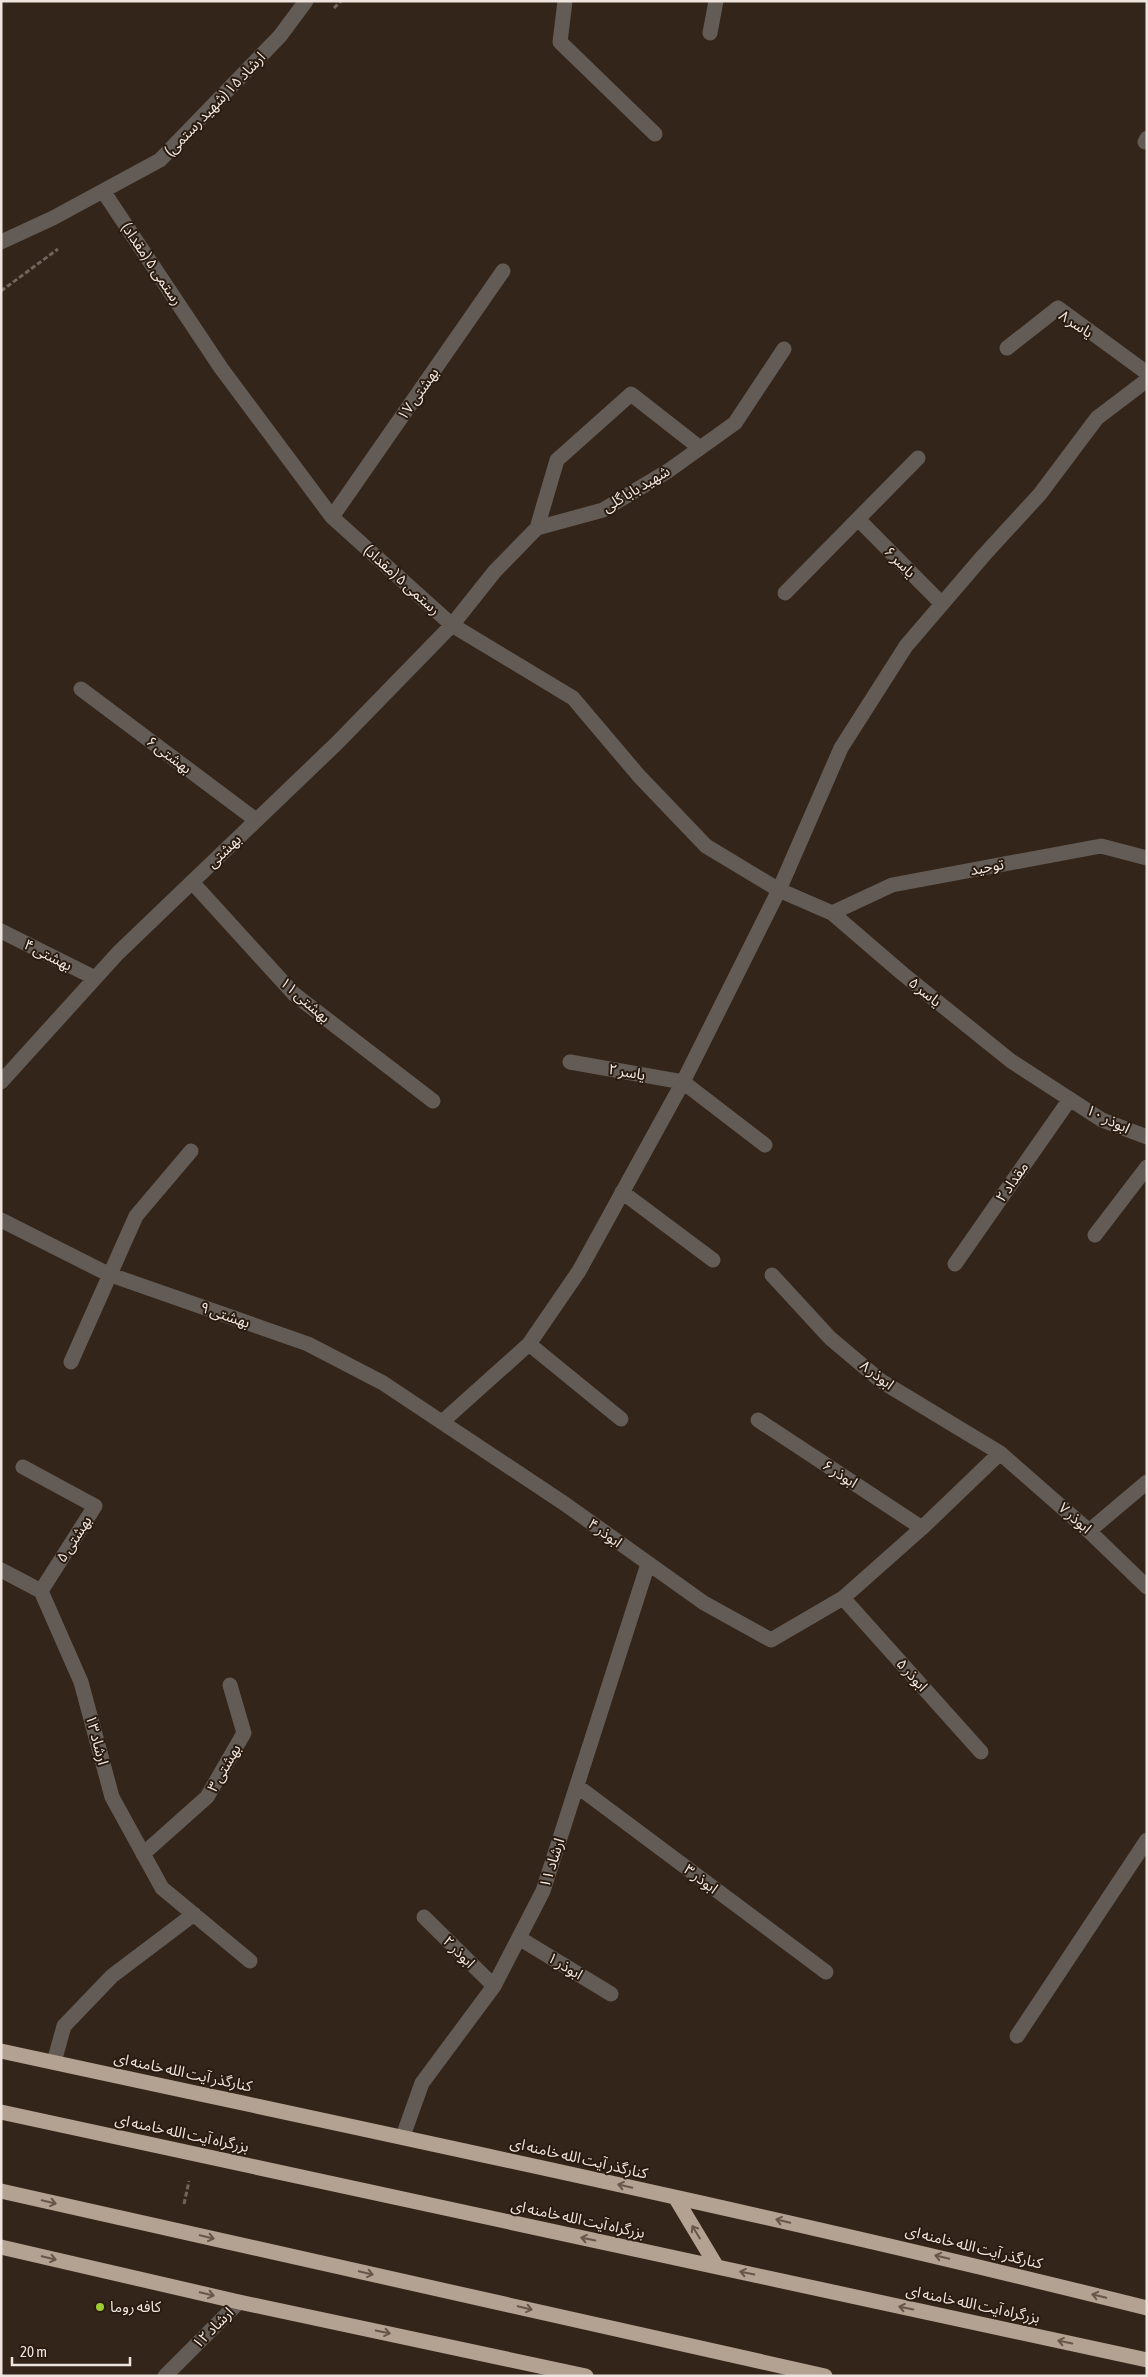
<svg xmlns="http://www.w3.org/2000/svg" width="1148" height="2377" viewBox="0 0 1148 2377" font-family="'Asap Condensed','Noto Sans Arabic',sans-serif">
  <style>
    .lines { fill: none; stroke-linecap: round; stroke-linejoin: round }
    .path { stroke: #71645a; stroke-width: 3; stroke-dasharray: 5 2.5; stroke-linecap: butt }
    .minor { stroke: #635b55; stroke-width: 15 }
    .highway { stroke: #b3a192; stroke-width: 15 }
    .oneway { stroke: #67574a }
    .poi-dot { fill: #9ccb32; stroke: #291b10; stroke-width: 2 }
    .labels { text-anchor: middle; stroke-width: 4; stroke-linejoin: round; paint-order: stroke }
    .street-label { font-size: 15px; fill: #efe5de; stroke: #291b10 }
    .poi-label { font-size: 15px; fill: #efe5de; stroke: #291b10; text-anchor: start }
  </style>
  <rect width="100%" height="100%" fill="#332519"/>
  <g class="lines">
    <!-- path -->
    <path class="path" d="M334,8L341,1
      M1,291L58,249
      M184,2204L189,2181"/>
    <!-- minor -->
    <path class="minor" d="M565,1L560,42L655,134
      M710,33L716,1
      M1145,142L1147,138
      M103,191L221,368L332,517L452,625L573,698L639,776L706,846L779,890L832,913L903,974L1011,1061L1102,1120L1147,1137
      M1,242L53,218L160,160L280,36L306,1
      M1007,348L1058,308L1147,373
      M332,517L503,271
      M858,519L942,604
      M537,528L557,460L631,394L700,448
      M785,593L918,458
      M81,689L256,820
      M192,882L294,994L433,1101
      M832,913L892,885L1101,846L1147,858
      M1,931L95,978
      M570,1062L683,1082L765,1145
      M1,1082L118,953L337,743L452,625L495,571L537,528L603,510L668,471L735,423L784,349
      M622,1192L713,1260
      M1,1220L108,1274L308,1344L383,1383L565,1504L704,1603L771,1640L843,1598L922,1528L1000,1453
      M1095,1235L1147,1167
      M955,1264L1070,1099
      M772,1275L830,1338L881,1381L1000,1453L1089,1531L1147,1587
      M529,1344L621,1419
      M71,1362L136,1216L191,1151
      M758,1420L922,1528
      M442,1422L529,1344L579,1271L683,1082L779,890L841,748L906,646L984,555L1040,494L1097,418L1147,380
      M23,1467L95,1506L41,1591
      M1089,1531L1147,1482
      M1,1570L41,1591L81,1682L112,1797L162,1888L250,1961
      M843,1598L981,1752
      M577,1786L826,1972
      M143,1854L207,1797L244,1733L230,1685
      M424,1917L494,1986
      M519,1938L611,1994
      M1017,2036L1147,1840
      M54,2062L64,2026L112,1976L194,1914
      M403,2136L422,2083L494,1986L543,1891L648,1564
      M165,2376L239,2302"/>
    <!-- highway -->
    <path class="highway" d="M1,2051C384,2134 767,2213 1147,2308
      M1,2112L1147,2360
      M1,2191L825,2376
      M675,2197L717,2267
      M1,2247L239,2302L586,2376"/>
  </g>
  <!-- one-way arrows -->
  <defs><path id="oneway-shaft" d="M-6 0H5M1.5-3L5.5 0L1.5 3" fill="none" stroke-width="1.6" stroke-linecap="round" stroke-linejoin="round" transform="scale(1.25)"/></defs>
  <g class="oneway">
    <use href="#oneway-shaft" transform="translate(625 2186) rotate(-167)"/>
    <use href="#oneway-shaft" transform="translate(49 2202) rotate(13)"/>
    <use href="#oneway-shaft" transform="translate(783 2221) rotate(-167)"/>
    <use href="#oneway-shaft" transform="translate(696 2232) rotate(-121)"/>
    <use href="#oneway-shaft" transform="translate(207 2237) rotate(13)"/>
    <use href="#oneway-shaft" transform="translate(588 2239) rotate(-168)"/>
    <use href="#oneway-shaft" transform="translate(942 2257) rotate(-166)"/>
    <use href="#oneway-shaft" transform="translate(49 2258) rotate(13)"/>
    <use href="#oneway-shaft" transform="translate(366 2273) rotate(13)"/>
    <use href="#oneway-shaft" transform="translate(747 2273) rotate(-168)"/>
    <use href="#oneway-shaft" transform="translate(207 2294) rotate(13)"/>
    <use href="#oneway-shaft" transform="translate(1099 2296) rotate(-166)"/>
    <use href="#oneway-shaft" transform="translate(525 2308) rotate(13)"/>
    <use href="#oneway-shaft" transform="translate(906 2308) rotate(-168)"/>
    <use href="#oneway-shaft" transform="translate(383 2332) rotate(12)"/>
    <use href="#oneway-shaft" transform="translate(1065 2342) rotate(-168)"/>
  </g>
  <!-- markers -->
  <circle class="poi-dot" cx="100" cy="2307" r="5"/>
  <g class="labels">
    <!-- street labels -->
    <g class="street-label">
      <text transform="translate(215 104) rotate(-46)" y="5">ارشاد ۱۵ (شهید رستمی)</text>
      <text transform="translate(152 264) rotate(56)" y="5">رستمی ۵ (مقداد)</text>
      <text transform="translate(1076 324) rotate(33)" y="5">یاسر ۸</text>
      <text transform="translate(418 394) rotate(-55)" y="5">بهشتی ۱۷</text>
      <text transform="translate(636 489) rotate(-31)" y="5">شهید بابا گلی</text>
      <text transform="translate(900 562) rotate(45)" y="5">یاسر ۶</text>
      <text transform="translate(402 580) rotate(42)" y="5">رستمی ۵ (مقداد)</text>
      <text transform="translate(169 755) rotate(37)" y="5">بهشتی ۶</text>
      <text transform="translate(224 851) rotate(-44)" y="5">بهشتی</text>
      <text transform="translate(987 867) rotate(-11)" y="5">توحید</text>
      <text transform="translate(48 955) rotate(27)" y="5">بهشتی ۴</text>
      <text transform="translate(925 992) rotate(39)" y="5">یاسر ۵</text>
      <text transform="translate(305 1000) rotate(41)" y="5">بهشتی ۱۱</text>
      <text transform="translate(627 1072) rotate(10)" y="5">یاسر ۲</text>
      <text transform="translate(1108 1119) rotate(26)" y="5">ابوذر ۱۰</text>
      <text transform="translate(1012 1182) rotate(-55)" y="5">مقداد ۲</text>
      <text transform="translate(225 1315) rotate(19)" y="5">بهشتی ۹</text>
      <text transform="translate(877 1375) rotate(37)" y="5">ابوذر ۸</text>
      <text transform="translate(840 1474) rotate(33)" y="5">ابوذر ۶</text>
      <text transform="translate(1075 1518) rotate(41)" y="5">ابوذر ۷</text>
      <text transform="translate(605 1533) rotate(36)" y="5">ابوذر ۴</text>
      <text transform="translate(74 1539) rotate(-57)" y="5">بهشتی ۵</text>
      <text transform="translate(912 1675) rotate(48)" y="5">ابوذر ۵</text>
      <text transform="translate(97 1740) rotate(75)" y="5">ارشاد ۱۳</text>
      <text transform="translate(224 1768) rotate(-60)" y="5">بهشتی ۳</text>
      <text transform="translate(552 1863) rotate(-72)" y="5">ارشاد ۱۱</text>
      <text transform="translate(701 1879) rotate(37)" y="5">ابوذر ۳</text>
      <text transform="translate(459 1952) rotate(45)" y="5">ابوذر ۲</text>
      <text transform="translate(565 1966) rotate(31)" y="5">ابوذر ۱</text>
      <text transform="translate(183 2072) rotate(12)" y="5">کنارگذر آیت الله خامنه ای</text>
      <text transform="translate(182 2133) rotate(12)" y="5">بزرگراه آیت الله خامنه ای</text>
      <text transform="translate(579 2158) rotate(13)" y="5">کنارگذر آیت الله خامنه ای</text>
      <text transform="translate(578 2219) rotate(12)" y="5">بزرگراه آیت الله خامنه ای</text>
      <text transform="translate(974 2247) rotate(14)" y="5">کنارگذر آیت الله خامنه ای</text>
      <text transform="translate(973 2304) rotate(12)" y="5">بزرگراه آیت الله خامنه ای</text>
      <text transform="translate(213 2328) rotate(-45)" y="5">ارشاد ۱۲</text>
    </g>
    <!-- poi labels -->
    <g class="poi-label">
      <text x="110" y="2312">کافه روما</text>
    </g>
  </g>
  <!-- border -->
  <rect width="1148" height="2377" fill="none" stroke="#efe5de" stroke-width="5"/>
  <!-- scale -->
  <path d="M12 2357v8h118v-8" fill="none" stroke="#efe5de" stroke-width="2.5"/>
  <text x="20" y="2357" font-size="15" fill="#efe5de" stroke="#291b10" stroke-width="4" paint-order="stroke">20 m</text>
</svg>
